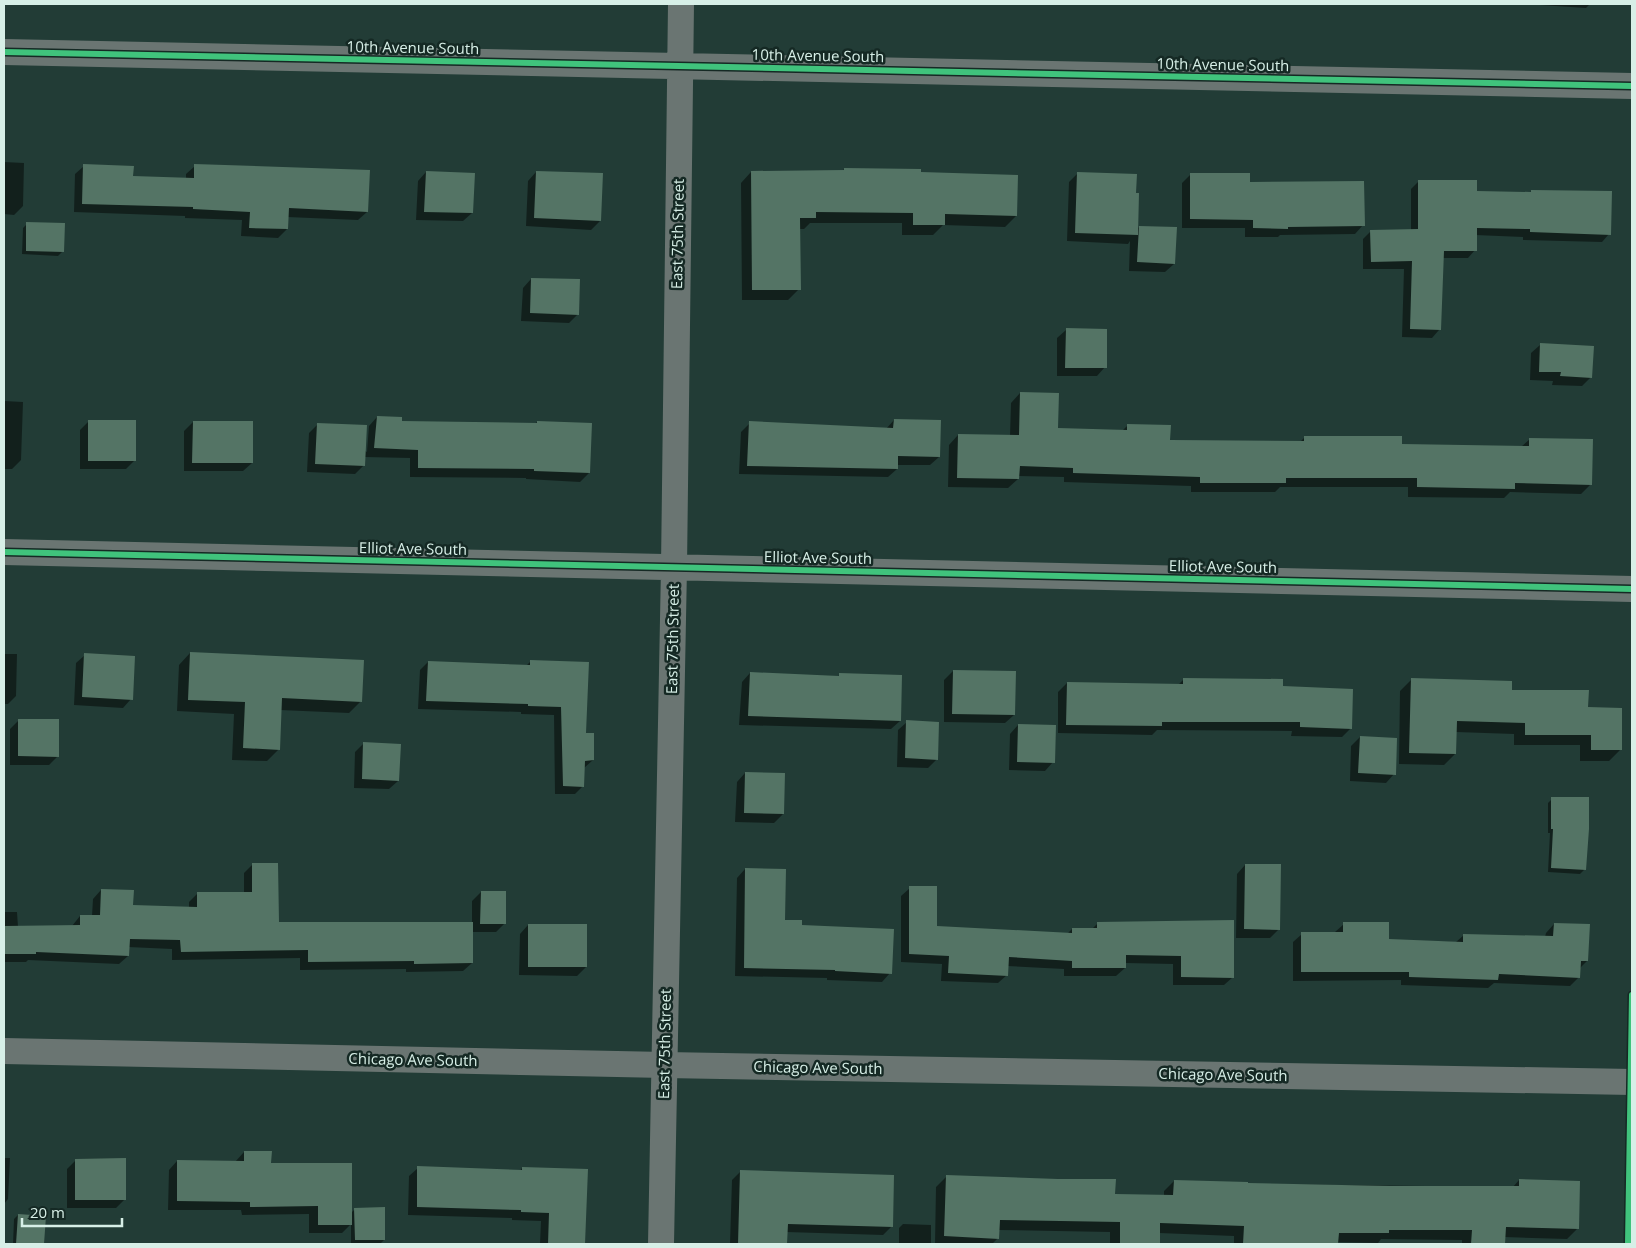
<svg xmlns="http://www.w3.org/2000/svg" width="1636" height="1248" viewBox="0 0 1636 1248" font-family="'Open Sans',sans-serif">
  <style>
    .shadow { fill: #0007 }
    .building { fill: #547465 }
    .lines { fill: none; stroke-linecap: round; stroke-linejoin: round }
    .street { stroke: #6a7572; stroke-width: 26 }
    .cycleway-casing { stroke: #152924; stroke-width: 9 }
    .cycleway { stroke: #40c37c; stroke-width: 6 }
    .labels { text-anchor: middle; stroke-width: 5; stroke-linejoin: round; paint-order: stroke }
    .street-label { font-size: 15px; fill: #d7efe7; stroke: #152924 }
  </style>
  <rect width="100%" height="100%" fill="#223c36"/>
  <!-- shadow -->
  <path class="shadow" d="M1525,4H1590L1586,8Z
    M4,162L24,163L23,206L14,215L4,214Z
    M84,166L132,178L186,179V174L195,166L367,212L358,220L287,217V229L278,238L241,236L242,220L185,218V216L74,212L75,174Z
    M844,169L920,173L1016,216L1005,227L943,225L933,235H902V223H810L804,229H799V289L788,300H742L741,183L751,172L843,171Z
    M426,172L472,213L463,221L416,220L418,181Z
    M536,172L600,221L591,230L526,226L528,181Z
    M1078,173L1137,229L1139,227L1174,264L1165,272L1129,271L1130,241L1128,244L1067,241L1069,182Z
    M1191,174L1248,183L1363,225L1355,234L1280,235L1278,237H1245V228H1182V183Z
    M1419,181L1475,192L1529,193L1532,191L1609,234L1602,242L1523,240V237L1475,235V250L1468,258H1442L1439,330L1432,338L1402,337L1404,269H1363V239L1371,231H1411V189Z
    M27,224L62,252L58,256L22,254L23,228Z
    M531,279L578,314L569,323L521,321L523,288Z
    M1066,330L1105,367L1097,376H1057V338Z
    M1540,345L1591,377L1582,386L1552,385L1553,381L1530,380L1531,353Z
    M1020,393L1057,429L1122,431L1128,425L1169,442H1300L1304,438L1400,446L1521,447L1530,439L1590,485L1581,494L1510,492L1504,498L1408,497V487H1280L1275,492H1191V486L1064,482V477L1018,476V479L1008,488L948,487L949,445L958,435L1010,436L1011,403Z
    M4,401L23,402L21,460L12,469H4Z
    M377,417L401,423L535,424L537,422L589,473L580,482L526,479V478L410,477V458L364,457V465L355,474L307,472L309,433L318,424L367,452L369,426Z
    M894,420L939,457L930,465H897V469L888,477L739,474L741,432L750,423L886,429Z
    M89,421L134,461L126,469H80V430Z
    M193,422L252,463L243,471H184V431Z
    M190,653L361,701L349,713L280,710L279,749L267,761L232,760L234,714L177,711L179,665Z
    M4,654H17L16,696L8,704H4Z
    M85,655L131,699L123,708L74,705L76,663Z
    M428,662L526,666L530,662L585,734L593,760L584,768L583,786L575,794H555L554,715L521,714V712L418,709L420,670Z
    M953,671L1014,715L1005,723L944,722V680Z
    M750,673L837,677L840,675L900,721L891,729L739,725L742,682Z
    M1184,679L1281,687L1351,728L1342,737L1291,736L1292,731L1157,730L1152,735L1058,733V692L1067,683L1178,685Z
    M1411,680L1510,691L1587,709L1620,750L1609,761H1580V745H1514V734L1456,732L1455,754L1444,765L1399,764L1400,691Z
    M19,720L58,756L49,765H10V729Z
    M907,722L937,759L928,768L897,767L898,730Z
    M1018,725L1053,762L1045,771L1009,770L1010,734Z
    M1360,737L1394,774L1386,783L1350,781L1351,746Z
    M364,743L398,781L389,789L354,788L355,752Z
    M745,773L783,814L774,823L735,822L737,782Z
    M1552,799L1584,870L1580,874L1548,872L1550,833H1548V803Z
    M252,865L277,923H472V901L481,892L505,923L496,932H472V963L463,971L406,972V969L300,970V958L172,960V949L128,947V956L119,964L28,960L26,962H4V912H17L18,927L72,926L80,916H92L93,899L101,890L132,906L189,908V902L197,894L244,893V873Z
    M1245,865L1279,929L1270,938H1236L1237,874Z
    M745,869L784,921L800,926L890,973L882,982L827,980V978L735,976L737,878Z
    M910,888L936,928L1067,934L1072,929H1092L1098,923L1233,921V977L1224,985H1173V964L1125,963V968L1116,976H1064V969L1007,966V975L998,983L941,981L942,964L901,962V896Z
    M1344,924L1388,940L1456,942L1464,935L1545,937L1546,933L1554,924L1587,961L1579,969V977L1570,986L1494,983L1488,988L1401,985V980L1293,981V942L1302,934L1335,932Z
    M528,925L586,967L577,976L519,975L520,934Z
    M244,1152L270,1165L351,1213L355,1209L384,1240L380,1244H351V1224L342,1233H309V1214L242,1215L241,1210H168L169,1170L177,1161L235,1162Z
    M4,1158H10L8,1199L4,1204Z
    M76,1160L125,1199L116,1208H67V1169Z
    M418,1168L520,1171L522,1168L586,1170L584,1244H540L541,1221L512,1220V1218L408,1215L409,1176Z
    M741,1171L892,1226L883,1235L786,1232V1244H730L732,1180Z
    M947,1176L1114,1195L1164,1196V1191L1174,1181L1246,1184L1513,1187L1519,1180L1577,1229L1567,1239L1504,1237V1244H1462V1240L1381,1239L1378,1243L1337,1242V1244H1234V1236L1159,1233L1158,1244H1110V1232L998,1230V1238L992,1244H935L936,1187Z
    M18,1215L45,1217L43,1244H13L14,1219Z
    M903,1224L931,1225V1244H899V1228Z"/>
  <!-- building -->
  <path class="building" d="M83,164L134,166L133,176L194,178V164L370,170L368,212L289,208L288,229L249,228L250,212L193,209V207L82,204Z
    M844,168L921,169V172L1018,175L1017,216L945,214V225H913V213L816,212V218H800L801,290H752L751,171L844,170Z
    M426,171L475,173L473,213L424,212Z
    M536,171L603,173L601,221L534,218Z
    M1077,172L1137,174L1136,193H1139L1138,235L1075,233Z
    M1190,173H1250V182L1364,181L1365,226L1288,227V229L1253,228V220L1190,219Z
    M1418,180H1477V191L1531,192V190L1612,191L1611,235L1530,232V229L1477,228V251H1444L1441,330L1410,329L1412,261L1371,262L1370,230L1418,229Z
    M26,222L65,223L64,252L26,251Z
    M1139,226L1177,227L1175,264L1137,262Z
    M531,278L580,279L579,315L530,313Z
    M1066,328L1107,329V368H1065Z
    M1540,343L1594,346L1592,378L1560,376L1561,372H1539Z
    M1020,392L1059,393L1058,428L1127,430V424L1171,425L1170,440L1304,441V436H1402V444L1529,446V438L1593,439L1592,485L1515,483V489L1417,487V478H1286V483H1200V477L1073,473V468L1020,466L1019,479L957,478L958,434L1019,435Z
    M377,416L402,417V421L537,423V421L592,423L590,473L534,471V469L418,468V450L374,448Z
    M894,419L941,420L940,457L898,456V469L747,466L749,421L893,428Z
    M88,420H136V461H88Z
    M193,421H253V463H192Z
    M317,423L367,425L365,466L315,464Z
    M190,652L364,660L362,702L282,698L280,750L243,748L245,702L188,700Z
    M84,653L135,656L133,700L82,697Z
    M530,660L589,662L586,733H594V760L585,761L584,787L563,786L561,707L528,706V704L426,701L428,661L530,665Z
    M953,670L1016,671L1015,715L952,714Z
    M750,672L839,676V673L902,675L901,721L748,716Z
    M1183,678L1283,679V686L1353,689L1352,729L1300,727V722H1162V726L1066,725L1067,682L1183,684Z
    M1411,678L1512,681V690H1589L1588,707L1622,708V750H1591V735H1525V723L1457,721L1456,754L1409,753Z
    M18,719H59V757L18,756Z
    M906,720L939,722L938,760L905,758Z
    M1018,724L1056,725L1055,763L1017,762Z
    M1360,736L1397,738L1396,775L1358,773Z
    M363,742L401,744L399,781L362,779Z
    M745,772L785,773L784,814L744,813Z
    M1551,797H1589V829L1586,870L1551,868L1553,829H1551Z
    M252,863H278L279,922H473V963L414,964V961L308,962V950L181,952L180,940L130,939L129,956L36,952V954H4V926L80,925V915H100L101,889L134,890L133,905L197,907V892H252Z
    M1245,864H1281L1280,930L1244,929Z
    M745,868L786,869L785,920H802V925L894,929L892,974L835,971V970L744,968Z
    M909,886H937V926L1072,933V928H1097V922L1234,920V978L1181,977V956L1126,955V968H1072V961L1009,957L1008,976L948,973L949,956L909,954Z
    M481,891H506V924H480Z
    M1343,922H1389V939L1463,942V934L1553,936L1554,923L1590,924L1588,961H1581L1580,978L1499,974L1498,980L1409,977V972H1301V932H1343Z
    M528,924H587V967H528Z
    M244,1151H272L271,1163H352V1225H318V1206L250,1207V1202L177,1201V1160L244,1161Z
    M126,1158V1200H75V1159Z
    M417,1166L522,1170V1167L588,1169L585,1244H548L549,1213L521,1212V1210L417,1207Z
    M740,1170L894,1175L893,1227L788,1224L787,1244H738Z
    M946,1175L1058,1179H1116L1115,1194L1173,1195L1174,1180L1248,1182V1183L1390,1186H1519V1179L1580,1181L1579,1229L1506,1227L1505,1244H1471L1472,1230H1389V1233H1339L1338,1244H1243L1244,1226L1160,1223V1244H1120V1222L1000,1220L999,1239L944,1236Z
    M385,1207V1240H355L354,1208Z
    M18,1214L46,1216L44,1244H16Z"/>
  <g class="lines">
    <!-- street -->
    <path class="street" d="M4,52L1632,86
      M4,552L1632,589
      M4,1051L665,1065L1632,1082
      M661,1244L674,567L681,4"/>
    <!-- cycleway casing -->
    <g class="cycleway-casing">
      <path id="cycleway" d="M4,52L1632,86
        M4,552L1632,589
        M1628,1244L1632,995"/>
    </g>
    <!-- cycleway -->
    <use href="#cycleway" class="cycleway"/>
  </g>
  <g class="labels">
    <!-- street labels -->
    <g class="street-label">
      <text transform="translate(413 48) rotate(1)" y="5">10th Avenue South</text>
      <text transform="translate(818 56) rotate(1)" y="5">10th Avenue South</text>
      <text transform="translate(1223 65) rotate(1)" y="5">10th Avenue South</text>
      <text transform="translate(678 234) rotate(-89)" y="5">East 75th Street</text>
      <text transform="translate(413 549) rotate(1)" y="5">Elliot Ave South</text>
      <text transform="translate(818 558) rotate(1)" y="5">Elliot Ave South</text>
      <text transform="translate(1223 567) rotate(1)" y="5">Elliot Ave South</text>
      <text transform="translate(673 639) rotate(-89)" y="5">East 75th Street</text>
      <text transform="translate(665 1044) rotate(-89)" y="5">East 75th Street</text>
      <text transform="translate(413 1060) rotate(1)" y="5">Chicago Ave South</text>
      <text transform="translate(818 1068) rotate(1)" y="5">Chicago Ave South</text>
      <text transform="translate(1223 1075) rotate(1)" y="5">Chicago Ave South</text>
    </g>
  </g>
  <!-- border -->
  <rect width="1636" height="1248" fill="none" stroke="#d7efe7" stroke-width="10"/>
  <!-- scale -->
  <path d="M22 1218v8h100v-8" fill="none" stroke="#d7efe7" stroke-width="2.5"/>
  <text x="30" y="1218" font-size="15" fill="#d7efe7" stroke="#152924" stroke-width="4" paint-order="stroke">20 m</text>
</svg>
